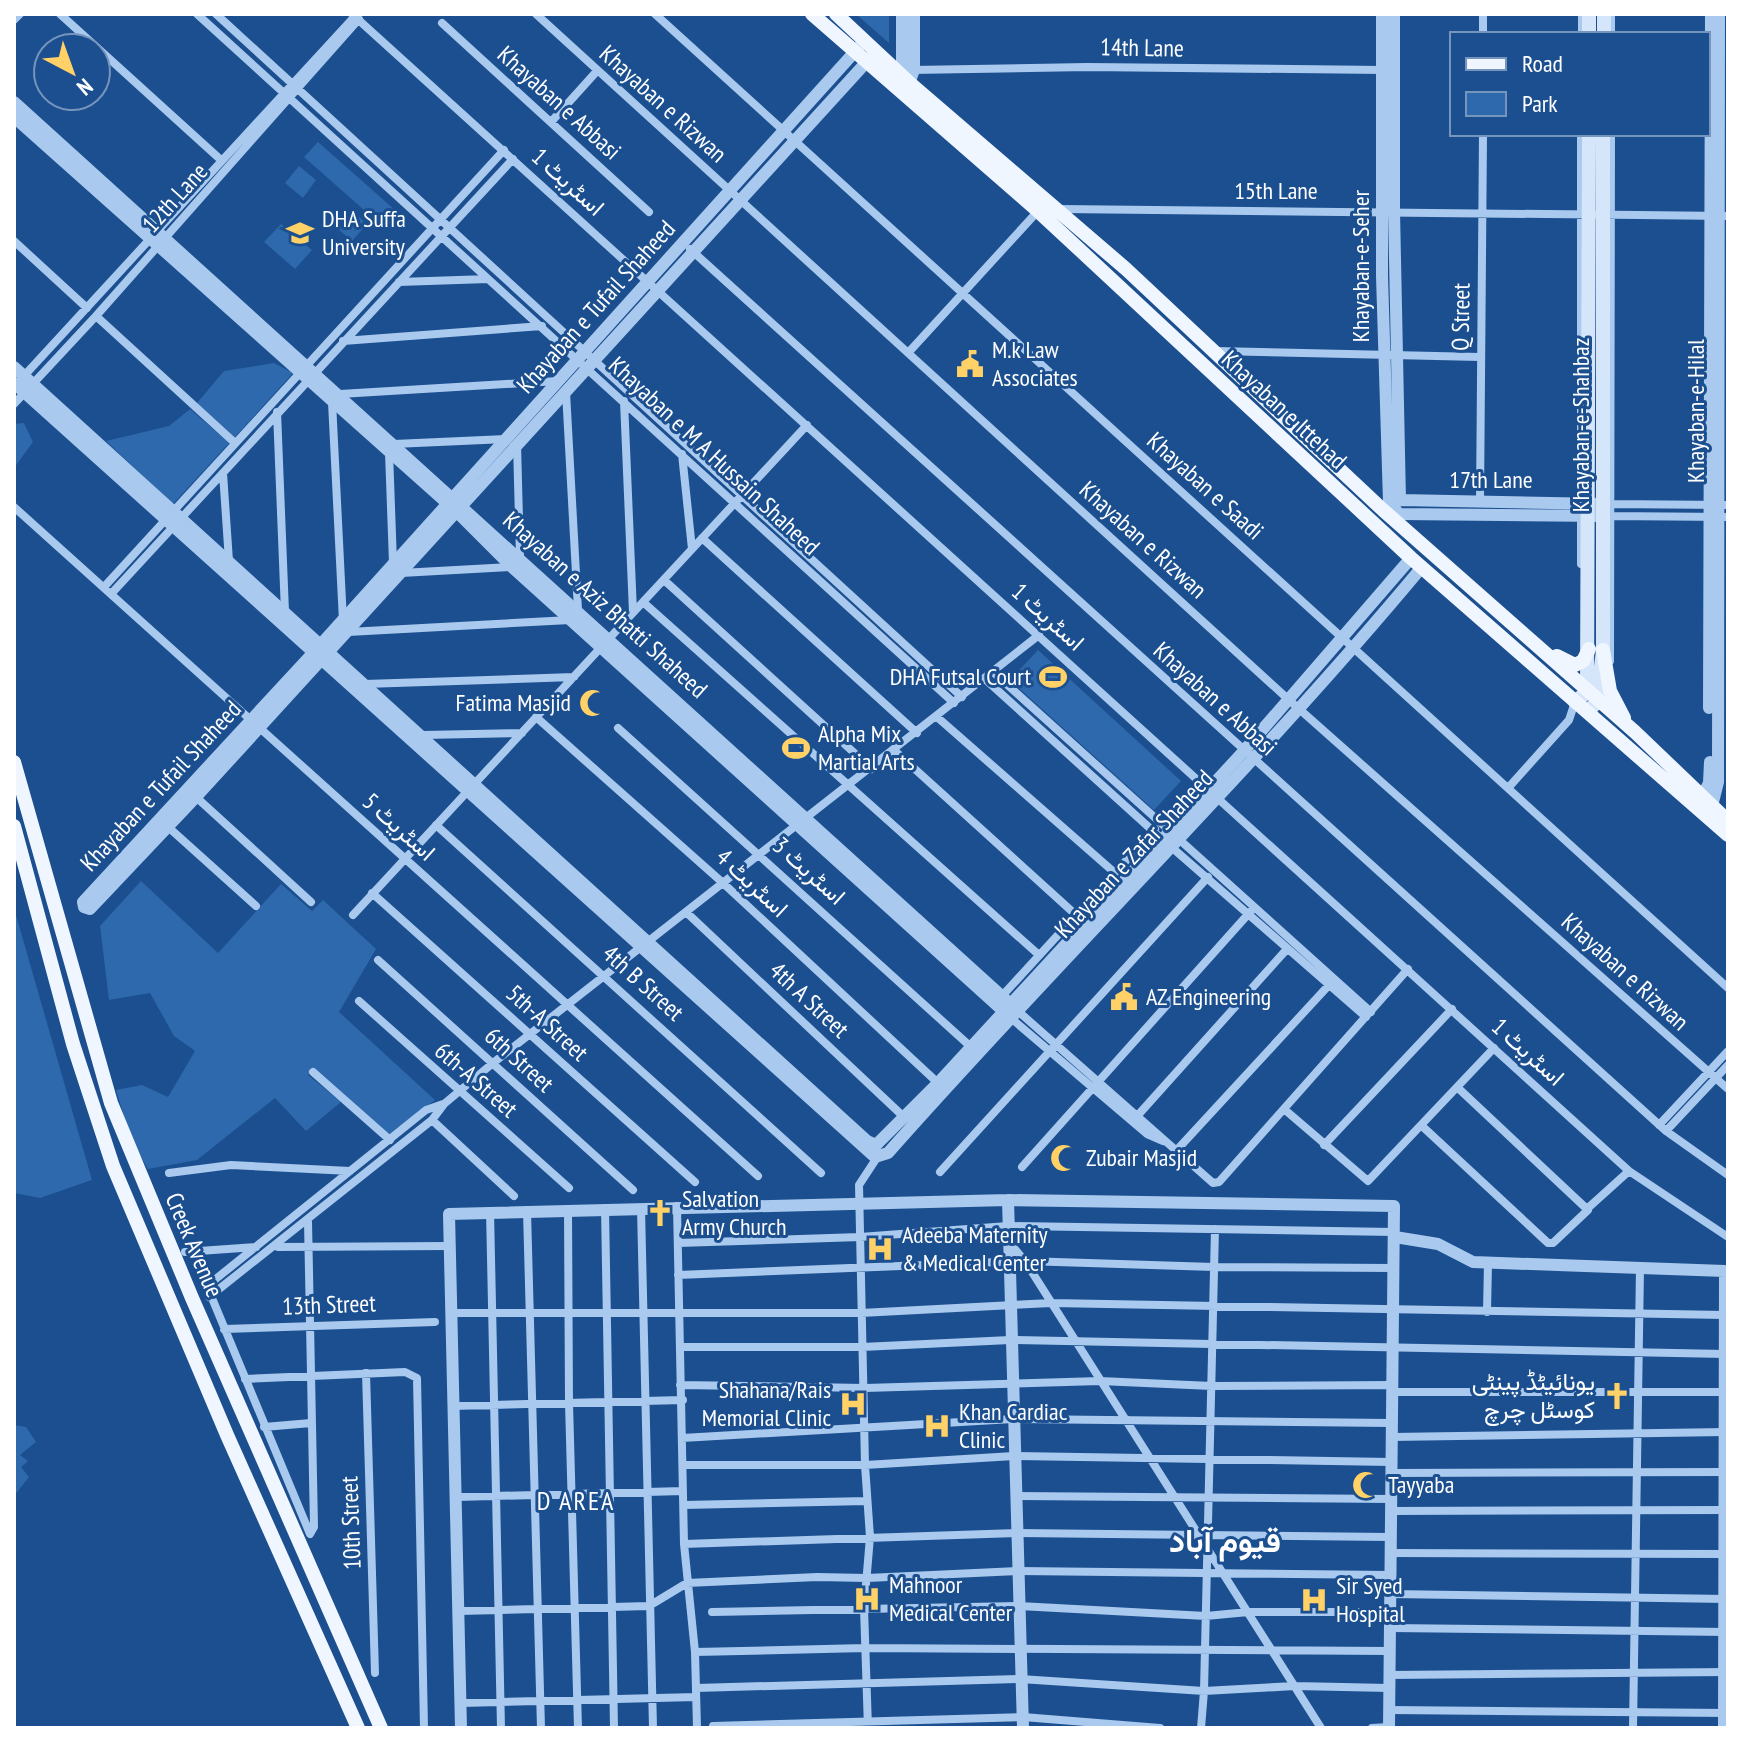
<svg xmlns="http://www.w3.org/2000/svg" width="1742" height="1742" viewBox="0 0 1742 1742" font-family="'PT Sans Narrow',Vazirmatn,sans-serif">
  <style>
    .green { fill: #2e69ad }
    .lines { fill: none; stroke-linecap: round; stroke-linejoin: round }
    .minor { stroke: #a9c9ee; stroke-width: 8 }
    .tertiary { stroke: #a9c9ee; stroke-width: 12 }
    .secondary { stroke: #d6e6fa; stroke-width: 14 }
    .primary { stroke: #f0f6ff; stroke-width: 14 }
    .labels { text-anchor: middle; stroke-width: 6; stroke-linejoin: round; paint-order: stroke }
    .street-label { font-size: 24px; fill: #fff; stroke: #1b4f8f }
    .poi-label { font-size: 24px; fill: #fff; stroke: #1b4f8f; text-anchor: start }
    .neighbourhood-label { font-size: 26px; letter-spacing: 2px; fill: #fff; stroke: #1b4f8f }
    .district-label { font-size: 32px; font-weight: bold; fill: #fff; stroke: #1b4f8f }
  </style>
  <rect width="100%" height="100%" fill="#1b4f8f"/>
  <!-- green -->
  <path class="green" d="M856,14H889V43Z
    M318,142L395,210L381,225L304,157Z
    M299,166L316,180L303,198L285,183Z
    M352,211L367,224L352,241L337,228Z
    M281,224L312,250L295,269L264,242Z
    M274,363L293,373L235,437L197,403L224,371Z
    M190,409L229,443L173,504L106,441L169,426Z
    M24,423L33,442L14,468V424Z
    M1038,650L1181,781L1154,810L1010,680Z
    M141,881L218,953L281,884L312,911L323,900L376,949L339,1012L435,1100L389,1135L314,1070L308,1075L341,1102L306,1131L275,1098L197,1160L148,1169L132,1142L116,1090L142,1085L168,1097L195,1051L174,1036L150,993L109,1000L100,926Z
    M14,908L92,1180L40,1198L14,1193Z
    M14,1425L26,1427L36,1442L20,1455L28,1461L21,1467L29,1477L14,1496Z"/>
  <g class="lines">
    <!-- minor -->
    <path class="minor" d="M60,14L221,160
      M197,14L954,703
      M216,14L962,697
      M352,14L1629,1171L1728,1237
      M536,14L1289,700L1728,1089
      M655,14L1728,988
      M1611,14V34
      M14,20L20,14
      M442,23L649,212
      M1483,34V14
      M1582,34V14
      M911,70L1087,67L1383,70
      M551,122L597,71
      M1060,209L1728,216
      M14,241L87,308
      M690,249L1666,1131L1728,1175
      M399,282L488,279
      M96,316L235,443
      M343,341L542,326
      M1215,351L1480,357
      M908,353L1038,211
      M23,377L357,14
      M566,392L578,610
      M340,394L558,381
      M624,401L633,612
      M332,402L343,621
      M14,404L96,316L359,19
      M277,412L285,612
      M394,444L506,439
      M517,444L520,557
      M389,452L393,563
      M682,454L692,549
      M223,473L229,561
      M1480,501L1483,134
      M1608,504L1728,505
      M14,507L758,1176
      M1609,516L1728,517
      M702,538L917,733
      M1581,564V134
      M401,573L511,567
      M664,580L872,769
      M104,587L504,150
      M111,594L513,159
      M643,602L1039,955
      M348,632L570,620
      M1610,661L1611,134
      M993,672L1371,1012
      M985,679L1153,831L1366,1017
      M365,684L574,677
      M536,717L723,883L938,1083
      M937,717L1115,873
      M618,728L971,1047
      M423,735L522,733
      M895,751L1076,915
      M1509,787L1569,720L1575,702
      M196,797L311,902
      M436,825L821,1173
      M167,826L256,906
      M372,893L695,1182
      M686,912L905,1118
      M353,915L807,425
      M378,960L633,1190
      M1002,996L1155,829
      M359,1001L569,1188
      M1019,1012L1213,1183L1219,1182L1408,969
      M1012,1019L1147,1134L1163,1141
      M313,1072L390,1140
      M1284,1109L1368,1181L1494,1048
      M1139,1114L1287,949
      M432,1120L514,1196
      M1659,1125L1728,1051
      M1422,1126L1548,1243H1553L1588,1210L1457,1087
      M1666,1131L1728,1065
      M1324,1145L1452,1009
      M1175,1152L1329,985
      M1022,1167L1251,911
      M940,1172L1208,877
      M169,1173L231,1165L350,1171
      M677,1206L684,1544L695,1652L697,1728
      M605,1208L614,1728
      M641,1208L653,1728
      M1588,1208L1629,1171
      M568,1209L569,1403L578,1728
      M490,1211L501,1728
      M527,1211L541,1728
      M308,1221L314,1527L310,1534L207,1286L426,1110L443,1104
      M1008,1241L1025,1261L1321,1728
      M678,1243L860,1237L1008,1226L1394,1232
      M278,1247L449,1246
      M185,1252L256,1247
      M678,1275L1025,1261L1214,1267L1393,1268
      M209,1297L432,1120L444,1104L493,1063L1039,635
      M1487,1312L1488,1263
      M452,1313H861L1051,1303L1725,1315
      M224,1329L435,1322
      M681,1347H862L1010,1340L1725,1354
      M366,1373L375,1673
      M245,1379L405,1372L417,1378L424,1728
      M680,1385L865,1388L1100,1381L1212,1386L1391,1385
      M1391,1392H1726
      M452,1406L683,1400
      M264,1427L311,1423
      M1391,1437L1726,1432
      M682,1438L1013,1419L1391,1423
      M683,1465H865L1014,1456L1391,1462
      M1391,1473L1728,1472
      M1015,1496L1390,1499
      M457,1497L683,1491
      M684,1505L867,1501
      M1390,1511L1728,1510
      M684,1544L1017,1533L1390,1537
      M1390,1553L1728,1554
      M1390,1594L1728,1599
      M459,1611L649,1606L687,1583L817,1577L867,1578L1018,1571L1390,1575
      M712,1612L1019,1606L1206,1616L1248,1612H1390
      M1390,1628L1727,1632
      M695,1652L865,1648L1389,1651
      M1389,1675L1728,1672
      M696,1688L1020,1679L1204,1691L1295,1686L1389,1688
      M461,1703L696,1697
      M1389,1710L1728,1713
      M713,1726L1023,1717L1160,1728
      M868,1728L864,1608L870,1537L865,1465L859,1185L878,1156
      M1201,1728L1204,1691L1215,1229
      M1372,1728L1389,1727
      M1633,1728L1640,1268"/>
    <!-- tertiary -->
    <path class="tertiary" d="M1382,14V276L1389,502L1399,514L1604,516
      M1394,14V211L1400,500
      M860,46L314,652L83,902L84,907L90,909L196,797L872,56
      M897,81L902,75V14
      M907,89L914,70V14
      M14,102L1017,1010
      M14,117L456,511L512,567L1010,1017
      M14,367L867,1141L876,1145L938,1083L1243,752L1411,558
      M14,383L875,1157L888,1153C1063,955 1253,770 1422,567
      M1400,500L1604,504
      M1709,708L1711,14
      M1702,797L1709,783L1710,762
      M1712,806L1718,782L1719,14
      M1008,1200L1023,1728
      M1395,1237L1438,1244L1473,1262L1725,1271L1724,1728
      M461,1728L449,1214L1008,1200L1394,1206L1389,1728"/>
    <!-- secondary -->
    <path class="secondary" d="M1589,34V14
      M1604,34V14
      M1575,702L1587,692L1589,134
      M1592,707L1597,702L1603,650V134"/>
    <!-- primary -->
    <path class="primary" d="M812,14L1038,211L1411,558L1728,835
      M836,14L912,85L1126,269L1383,510L1635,732L1728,821
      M1603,650L1610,691L1624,718
      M1557,656L1575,665L1583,661L1589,649
      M14,762L111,1103L192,1298L381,1728
      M14,826L73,1044L113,1166L227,1435L358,1728"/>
  </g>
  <!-- icons -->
  <defs>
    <g id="university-bare" transform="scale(2.16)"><path d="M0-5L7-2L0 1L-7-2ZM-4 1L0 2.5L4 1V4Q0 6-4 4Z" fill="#ffd166" stroke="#1b4f8f" stroke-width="2.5" paint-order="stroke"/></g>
    <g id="civic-bare" transform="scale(2.16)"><path d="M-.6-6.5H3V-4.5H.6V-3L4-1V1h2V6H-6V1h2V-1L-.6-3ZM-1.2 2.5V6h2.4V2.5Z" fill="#ffd166" stroke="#1b4f8f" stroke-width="2.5" paint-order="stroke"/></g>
    <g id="stadium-bare" transform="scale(2.16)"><path d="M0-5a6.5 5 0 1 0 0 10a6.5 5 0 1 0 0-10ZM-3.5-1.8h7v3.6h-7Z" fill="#ffd166" stroke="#1b4f8f" stroke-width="2.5" paint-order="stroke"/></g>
    <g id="mosque-bare" transform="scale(2.16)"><path d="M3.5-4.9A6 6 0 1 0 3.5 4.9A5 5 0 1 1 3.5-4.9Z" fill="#ffd166" stroke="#1b4f8f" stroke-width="2.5" paint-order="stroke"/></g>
    <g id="church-bare" transform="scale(2.16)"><path d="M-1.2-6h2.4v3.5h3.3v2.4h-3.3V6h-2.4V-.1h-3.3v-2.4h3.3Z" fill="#ffd166" stroke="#1b4f8f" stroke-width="2.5" paint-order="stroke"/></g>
    <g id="hospital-bare" transform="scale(2.16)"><path d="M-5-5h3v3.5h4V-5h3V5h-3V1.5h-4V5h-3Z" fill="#ffd166" stroke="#1b4f8f" stroke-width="2.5" paint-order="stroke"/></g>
  </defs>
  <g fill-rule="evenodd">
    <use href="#university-bare" x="300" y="233"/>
    <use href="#civic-bare" x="970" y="364"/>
    <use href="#stadium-bare" x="1053" y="677"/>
    <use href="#mosque-bare" x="593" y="703"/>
    <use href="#stadium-bare" x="796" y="748"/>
    <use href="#civic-bare" x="1124" y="997"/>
    <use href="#mosque-bare" x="1064" y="1158"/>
    <use href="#church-bare" x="660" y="1213"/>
    <use href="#hospital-bare" x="880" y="1249"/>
    <use href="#church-bare" x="1617" y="1396"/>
    <use href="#hospital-bare" x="853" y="1404"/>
    <use href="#hospital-bare" x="937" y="1426"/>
    <use href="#mosque-bare" x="1366" y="1485"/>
    <use href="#hospital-bare" x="867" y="1599"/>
    <use href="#hospital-bare" x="1314" y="1600"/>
  </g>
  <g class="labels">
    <!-- street labels -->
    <g class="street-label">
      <text transform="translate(1142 48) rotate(1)" y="8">14th Lane</text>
      <text transform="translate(559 103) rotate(42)" y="8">Khayaban e Abbasi</text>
      <text transform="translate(663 104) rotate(42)" y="8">Khayaban e Rizwan</text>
      <text transform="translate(568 182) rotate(42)" y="8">اسٹریٹ 1</text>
      <text x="1276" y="199">15th Lane</text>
      <text transform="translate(175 198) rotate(-48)" y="8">12th Lane</text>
      <text transform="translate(1361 266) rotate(-90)" y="8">Khayaban-e-Seher</text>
      <text transform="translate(596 307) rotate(-48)" y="8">Khayaban e Tufail Shaheed</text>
      <text transform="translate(1461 317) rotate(-89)" y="8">Q Street</text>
      <text transform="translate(1284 410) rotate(43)" y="8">Khayaban e Ittehad</text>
      <text transform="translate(1696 411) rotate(-90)" y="8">Khayaban-e-Hilal</text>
      <text transform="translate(1581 425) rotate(-90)" y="8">Khayaban-e-Shahbaz</text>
      <text transform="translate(714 456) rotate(43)" y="8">Khayaban e M A Hussain Shaheed</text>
      <text x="1491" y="488">17th Lane</text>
      <text transform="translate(1205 486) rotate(42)" y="8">Khayaban e Saadi</text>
      <text transform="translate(1143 540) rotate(42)" y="8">Khayaban e Rizwan</text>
      <text transform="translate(605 605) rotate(42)" y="8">Khayaban e Aziz Bhatti Shaheed</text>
      <text transform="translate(1048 617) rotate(42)" y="8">اسٹریٹ 1</text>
      <text transform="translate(1215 699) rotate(42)" y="8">Khayaban e Abbasi</text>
      <text transform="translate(161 786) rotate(-47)" y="8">Khayaban e Tufail Shaheed</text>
      <text transform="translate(399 827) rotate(42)" y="8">اسٹریٹ 5</text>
      <text transform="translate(1134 854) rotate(-47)" y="8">Khayaban e Zafar Shaheed</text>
      <text transform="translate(809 871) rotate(42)" y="8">اسٹریٹ 3</text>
      <text transform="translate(752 883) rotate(43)" y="8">اسٹریٹ 4</text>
      <text transform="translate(1625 972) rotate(42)" y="8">Khayaban e Rizwan</text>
      <text transform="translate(643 983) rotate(42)" y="8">4th B Street</text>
      <text transform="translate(809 1000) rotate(43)" y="8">4th A Street</text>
      <text transform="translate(547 1023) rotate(42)" y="8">5th-A Street</text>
      <text transform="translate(1528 1052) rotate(42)" y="8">اسٹریٹ 1</text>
      <text transform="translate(519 1060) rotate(42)" y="8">6th Street</text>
      <text transform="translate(476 1080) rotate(41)" y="8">6th-A Street</text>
      <text transform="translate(194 1245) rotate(67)" y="8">Creek Avenue</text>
      <text transform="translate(329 1305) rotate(-2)" y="8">13th Street</text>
      <text transform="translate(351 1523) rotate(-92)" y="8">10th Street</text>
    </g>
    <!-- poi labels -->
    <g class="poi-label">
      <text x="322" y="227">DHA Suffa<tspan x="322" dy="28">University</tspan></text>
      <text x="992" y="358">M.k Law<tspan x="992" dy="28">Associates</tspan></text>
      <text x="1031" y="685" text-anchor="end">DHA Futsal Court</text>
      <text x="571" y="711" text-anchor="end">Fatima Masjid</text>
      <text x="818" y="742">Alpha Mix<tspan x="818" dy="28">Martial Arts</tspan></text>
      <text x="1146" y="1005">AZ Engineering</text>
      <text x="1086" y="1166">Zubair Masjid</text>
      <text x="682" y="1207">Salvation<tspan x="682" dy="28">Army Church</tspan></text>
      <text x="902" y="1243">Adeeba Maternity<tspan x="902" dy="28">&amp; Medical Center</tspan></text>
      <text x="1595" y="1390" text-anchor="end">یونائیٹڈ پینٹی<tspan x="1595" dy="28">کوسٹل چرچ</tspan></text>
      <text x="831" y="1398" text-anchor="end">Shahana/Rais<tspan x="831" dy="28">Memorial Clinic</tspan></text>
      <text x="959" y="1420">Khan Cardiac<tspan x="959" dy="28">Clinic</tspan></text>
      <text x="1388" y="1493">Tayyaba</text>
      <text x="889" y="1593">Mahnoor<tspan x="889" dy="28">Medical Center</tspan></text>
      <text x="1336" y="1594">Sir Syed<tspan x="1336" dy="28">Hospital</tspan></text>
    </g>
    <!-- neighbourhood labels -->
    <g class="neighbourhood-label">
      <text x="576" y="1510">D AREA</text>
    </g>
    <!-- district labels -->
    <g class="district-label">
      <text x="1225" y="1552">قیوم آباد</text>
    </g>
  </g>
  <!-- border -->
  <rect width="1742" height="1742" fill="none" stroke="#ffffff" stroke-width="32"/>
  <!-- legend -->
  <rect x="1450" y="32" width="260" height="104" fill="#1b4f8f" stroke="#7695bc" stroke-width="2"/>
  <rect x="1466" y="58" width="40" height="12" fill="#f0f6ff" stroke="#7695bc" stroke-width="2"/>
  <text x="1522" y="72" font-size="24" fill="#ffffff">Road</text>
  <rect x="1466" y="92" width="40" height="24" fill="#2e69ad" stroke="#7695bc" stroke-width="2"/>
  <text x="1522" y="112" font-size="24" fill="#ffffff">Park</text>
  <!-- north arrow -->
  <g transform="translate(72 72) rotate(139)"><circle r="38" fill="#1b4f8f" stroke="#7695bc" stroke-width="2"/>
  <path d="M0-6L14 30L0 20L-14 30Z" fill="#ffd166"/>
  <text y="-12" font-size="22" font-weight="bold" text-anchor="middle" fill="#ffffff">N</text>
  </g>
</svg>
